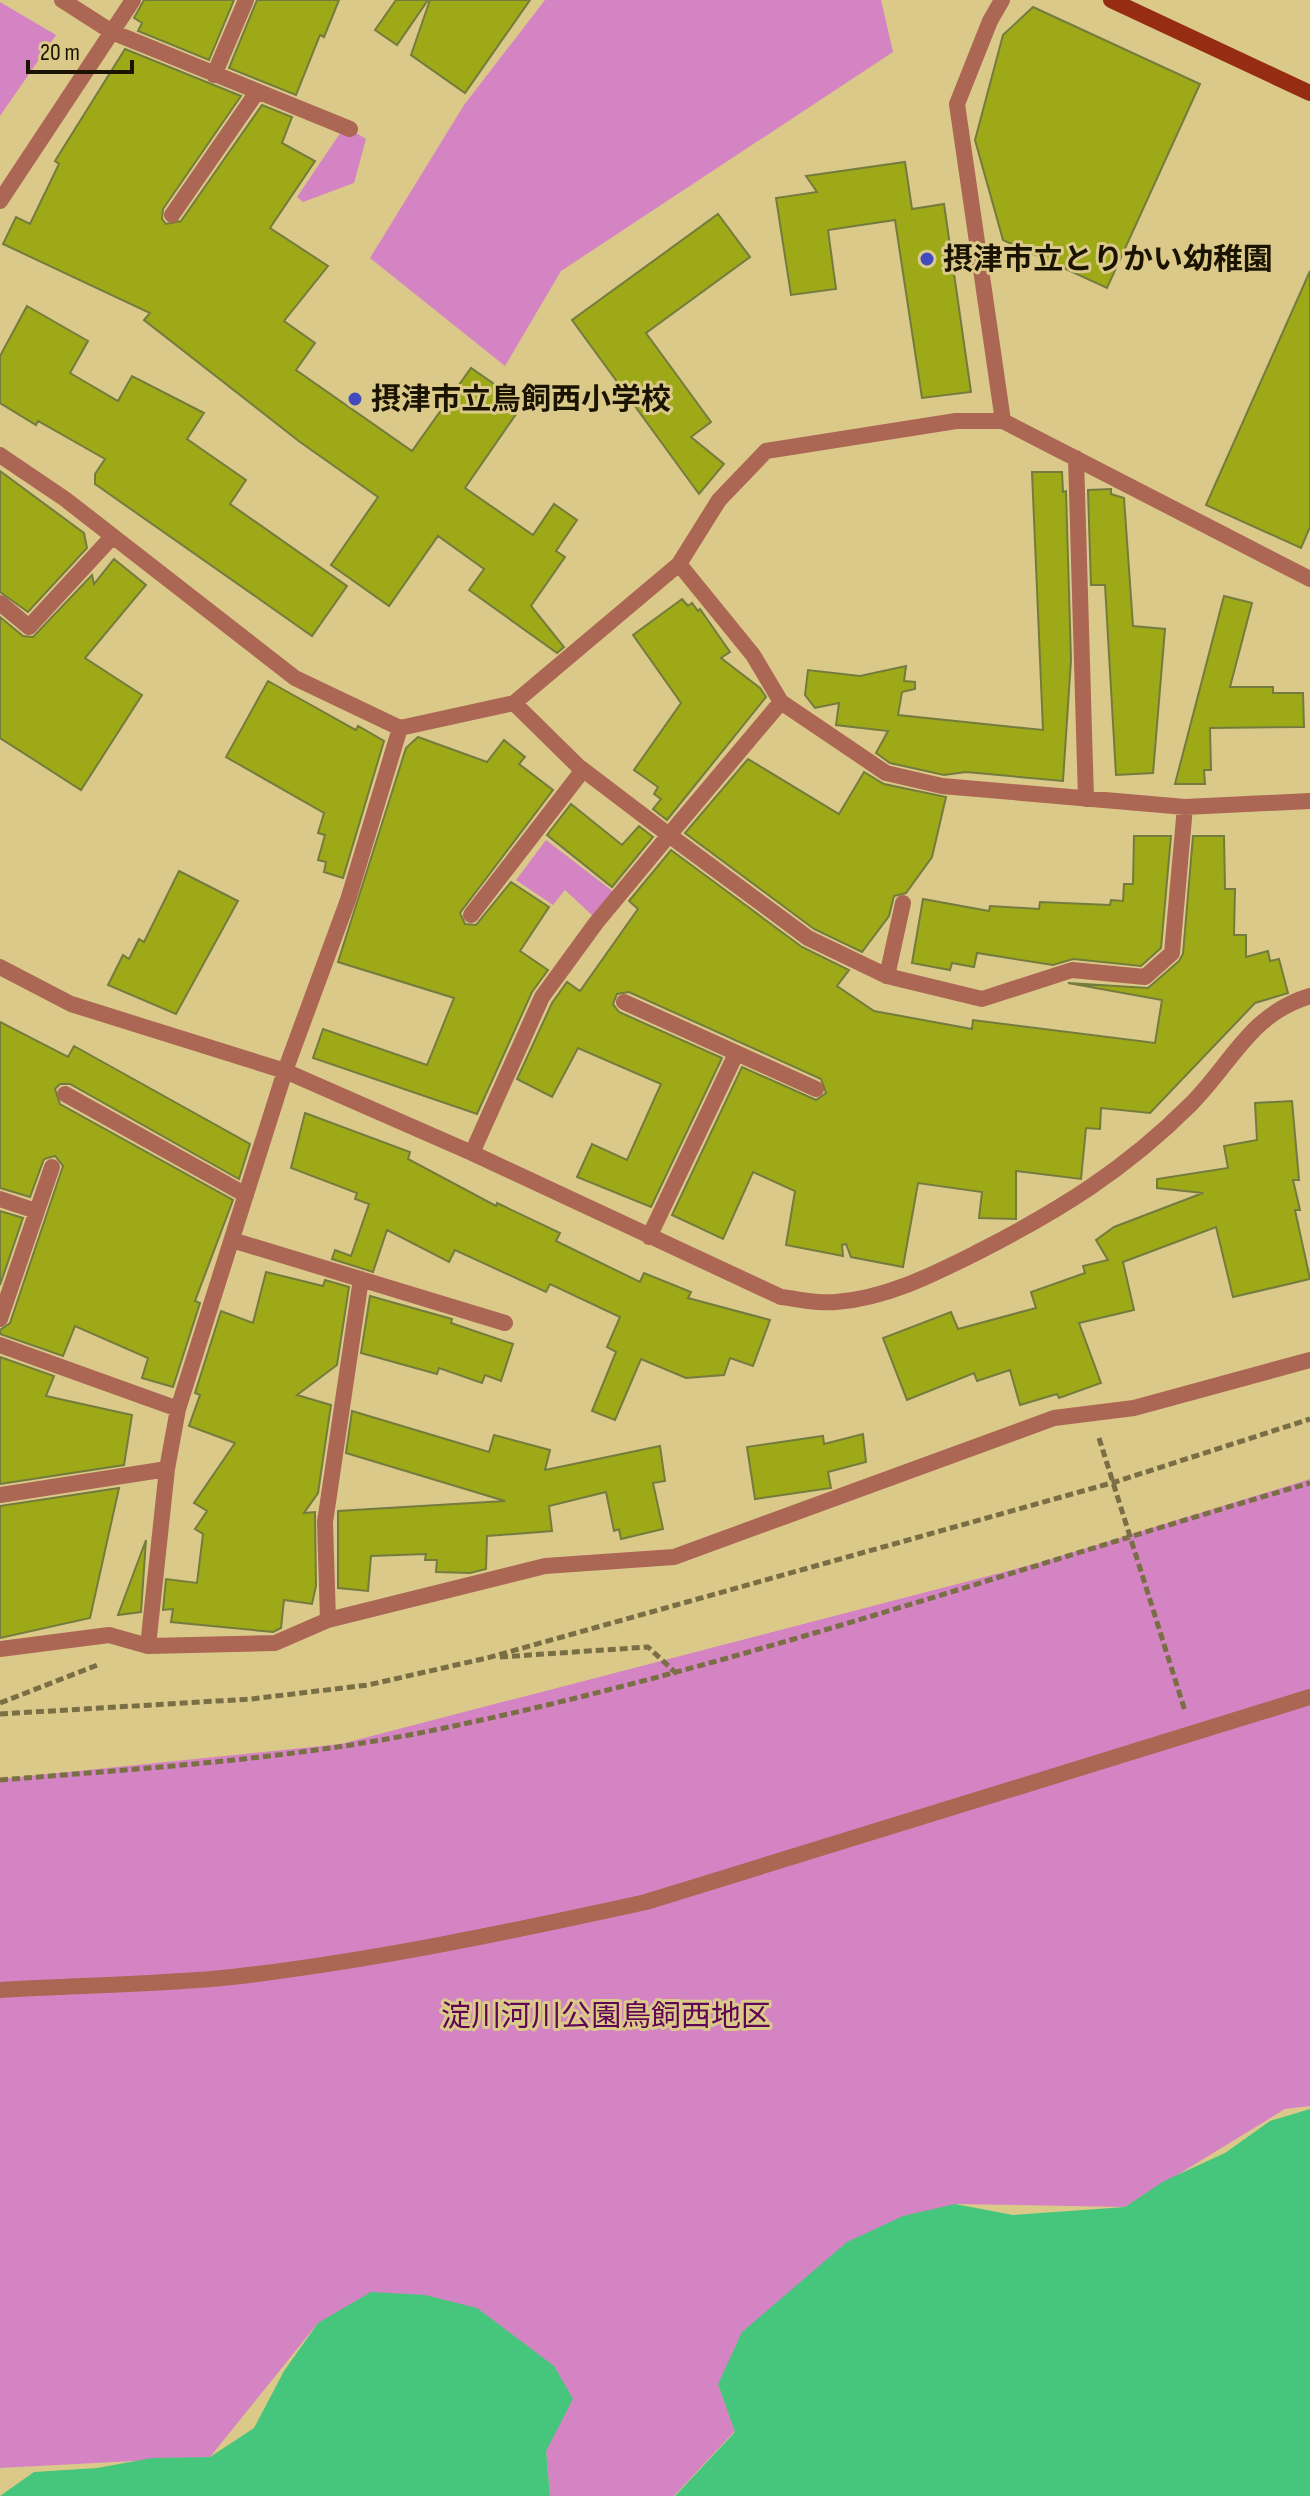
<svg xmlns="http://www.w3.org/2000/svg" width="1310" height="2496" viewBox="0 0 1310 2496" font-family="'Sofia Sans Condensed','Noto Sans JP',sans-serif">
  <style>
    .green { fill: #d484c3 }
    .water { fill: #46c57d }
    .building { fill: #9da917; stroke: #747b3e; stroke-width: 2 }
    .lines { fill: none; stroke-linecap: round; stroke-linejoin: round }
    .path { stroke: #7a6e45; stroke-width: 5; stroke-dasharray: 8 4; stroke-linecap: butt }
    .lane { stroke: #ac6654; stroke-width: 16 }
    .street { stroke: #ac6654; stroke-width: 16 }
    .secondary { stroke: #962d13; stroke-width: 16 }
    .poi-dot { fill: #434abe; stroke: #dbc98a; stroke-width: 3 }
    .labels { text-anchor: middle; stroke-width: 6; stroke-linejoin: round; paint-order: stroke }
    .poi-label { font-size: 30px; font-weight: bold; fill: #191300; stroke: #dbc98a; text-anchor: start }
    .park-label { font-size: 30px; fill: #600455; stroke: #dbc98a }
  </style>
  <rect width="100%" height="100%" fill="#dbc98a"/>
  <!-- green -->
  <path class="green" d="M545,0H881L893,52L561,271L505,366L370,258L464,105Z
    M0,2L56,35L0,116Z
    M345,126L366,139L354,183L303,202L297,197Z
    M546,840L615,893L594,917L565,890L553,905L516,880Z
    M1310,1479V2106L1285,2109L1125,2207L955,2204L718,2384L735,2431L674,2496H550L546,2451L318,2323L210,2457L0,2468V1779L341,1744L1042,1562Z"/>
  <!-- water -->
  <path class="water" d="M1310,2109V2496H675L735,2432L718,2384L742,2332L847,2242L903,2216L955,2204L1013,2215L1125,2207L1164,2181L1225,2153L1270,2121Z
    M371,2292L425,2295L477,2308L554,2366L573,2399L546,2451L550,2496H0L34,2472L97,2468L152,2458L210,2457L254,2428L284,2371L318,2323Z"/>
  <!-- building -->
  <path class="building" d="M144,0H234L209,60L138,31L142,23L134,18Z
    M257,0H339L324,37L320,35L296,95L229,68Z
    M396,0H428L397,45L375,30Z
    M430,0H530L465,93L411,55Z
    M1033,7L1200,84L1107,288L1003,240L975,140L1003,35Z
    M125,49L241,96L163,209L162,219L166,224L181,221L262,105L292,117L282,143L315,161L270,228L328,266L284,321L315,343L296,370L412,451L471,368L523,404L465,488L533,535L554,504L577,520L556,551L565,557L531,606L564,647L557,653L469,590L484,569L438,536L389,606L331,565L378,497L300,442L144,320L150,313L3,244L16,217L30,224L59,164L55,161Z
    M905,162L912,209L944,204L971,392L922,398L895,220L828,230L836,289L791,295L776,198L817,192L806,176Z
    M718,214L750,257L646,333L711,422L691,437L724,464L699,494L572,320Z
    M1310,271V527L1301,548L1206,505Z
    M27,306L88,341L70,373L118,401L132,376L204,413L187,439L246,480L230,504L347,586L312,636L95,484V474L105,459L38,421L36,425L0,403V356Z
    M0,471L84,533L87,548L28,612L0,592Z
    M1032,472H1062L1063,492L1066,491L1071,660L1063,781L966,772L944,775L890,763L876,753L888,731L836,725L839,703L815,708L805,695L808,670L860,676L906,666L904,681L915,682V689L902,692L898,715L1043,730Z
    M1111,489V494L1124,498L1133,626L1165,629L1153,773L1116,775L1105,585H1091L1088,490Z
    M114,559L146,585L85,658L142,695L81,790L0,738V617L23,636L33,637L92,575L94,584Z
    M1224,596L1252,603L1230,687H1273V693H1303L1304,727L1210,728L1211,770H1204L1205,784H1175Z
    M682,599L688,606L692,603L698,611L700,609L730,652L721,658L760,688L766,697L667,820L653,809L661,799L654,794L658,787L634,770L681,703L633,635Z
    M268,681L356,730L358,726L384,741L343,878L324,872L326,862L318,860L325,835L318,833L324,813L226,757Z
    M418,737L487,762L504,740L525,757L519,764L553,790L460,913L465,924L476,925L511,882L549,907L520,951L548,970L532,992L477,1114L313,1058L323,1029L427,1065L454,998L338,962L406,748Z
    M748,759L839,814L864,772L884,784L946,797L932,857L906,893L894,896L889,916L862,952L814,929L685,833Z
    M571,804L622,845L639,826L653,837L612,887L547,835Z
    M1134,836H1171L1161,948L1141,966L1073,959L1053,965L977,953L974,967L952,963L950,970L912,963L923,899L989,911L990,906L1039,909L1040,902L1110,905L1111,900L1123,901L1124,884H1133Z
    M1193,836H1224L1225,889H1235L1234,935H1246V957L1268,951L1270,961L1279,959L1288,993L1255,1003L1150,1113L1101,1108L1100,1129L1086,1128L1081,1179L1016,1171V1219L979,1218L982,1192L918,1183L903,1267L851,1257L846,1244L842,1245L843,1256L786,1245L795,1191L753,1172L723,1239L672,1215L742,1067L816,1100L826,1093L821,1079L629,992L617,994L613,1004L619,1012L722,1058L651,1207L577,1177L592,1144L627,1160L661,1084L578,1048L552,1097L517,1079L552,1003L567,982L580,991L638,909L629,901L671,850L802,947L849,970L837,986L874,1011L972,1029L973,1020L1155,1043L1162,1000L1068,983L1148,988L1179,961L1183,954Z
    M179,871L238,901L176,1014L108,985L123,955L129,959L139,939L144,942Z
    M0,1022L68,1057L74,1046L250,1144L239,1179L70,1084H60L55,1089L60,1104L233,1200L195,1301L200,1303L173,1387L142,1378L148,1358L75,1326L63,1356L0,1334V1330L10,1323L63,1166L55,1156L44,1159L30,1197L0,1188Z
    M1292,1101L1299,1180H1293L1300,1210H1295L1310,1279L1233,1297L1216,1227L1123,1262L1134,1310L1079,1323L1101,1383L1059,1398L1057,1394L1020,1405L1010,1370L977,1381L974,1373L907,1400L883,1338L951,1312L958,1329L1036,1308L1031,1292L1085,1273L1083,1266L1108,1260L1096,1240L1114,1227L1203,1193L1157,1188V1179L1228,1168L1224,1146L1257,1140L1255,1103Z
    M305,1113L410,1152L408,1159L496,1206L497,1203L560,1233L556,1241L640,1282L644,1273L691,1292L688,1298L770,1320L753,1366L730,1358L724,1375L686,1378L641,1359L615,1420L592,1411L616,1352L607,1347L620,1317L550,1284L546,1292L455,1250L449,1262L387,1230L373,1272L332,1259L335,1250L351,1256L369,1204L355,1199L357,1193L291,1168Z
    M0,1211L23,1218L0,1285Z
    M266,1272L323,1286L325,1280L349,1287L337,1365L297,1395L331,1405L318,1493L304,1513L315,1512L316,1586L312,1604L284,1600L281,1628L273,1632L171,1622L173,1609L163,1610L166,1579L197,1583L203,1534L195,1529L207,1511L194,1503L235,1443L189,1426L200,1395L195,1393L221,1311L253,1323Z
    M370,1296L452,1319L451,1323L513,1344L501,1381L485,1375L482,1383L439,1368L437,1374L361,1353Z
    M0,1357L54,1376L46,1396L132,1415L124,1465L0,1484Z
    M352,1411L489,1452L494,1435L550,1450L545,1470L660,1446L665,1481L653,1483L663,1529L621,1539L619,1529L614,1531L606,1492L549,1506L552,1531L487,1536L486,1569L470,1573L436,1572L437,1560H425L426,1554L371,1556L368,1591L338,1588V1511L505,1501L346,1453Z
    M863,1434L866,1462L828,1472L831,1488L755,1499L747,1447L823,1436L824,1444Z
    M119,1488L90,1618L0,1638V1506Z
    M146,1540L141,1612L118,1615Z"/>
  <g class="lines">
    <!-- path -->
    <path class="path" d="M1099,1438L1185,1711
      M500,1657L648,1647L677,1674
      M0,1703L100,1664
      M0,1714L251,1699L368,1685L487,1658L1115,1482L1310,1419
      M0,1780C148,1768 298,1759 444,1728C738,1667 1022,1566 1310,1483"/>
    <!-- lane -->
    <path class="lane" d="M471,915L583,770
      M887,976L903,903
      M0,1990C77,1985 155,1985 232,1977C372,1961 509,1932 646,1902L1310,1697"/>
    <!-- street -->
    <path class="street" d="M62,0L112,32L350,129
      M214,75L246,0
      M0,201L133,0
      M172,215L257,92
      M1003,421L1310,579
      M0,455L65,499L295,678L400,728L514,703L679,564L719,500L766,451L956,421H1003L957,104L990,21L1002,0
      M1076,458L1086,799
      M679,564L753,655L781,702
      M0,603L29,627L111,538
      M514,703L578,766L669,835L781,702L886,773L942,786L1185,807L1310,801
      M0,967L71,1004L285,1071L472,1153L781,1297C799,1299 818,1304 836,1302C887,1298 932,1275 978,1252C1060,1210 1125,1170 1191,1104C1232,1063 1250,1014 1310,996
      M624,1002L816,1089
      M65,1094L246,1195
      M472,1153L542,997L596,923L669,835L808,938L887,976L982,999L1072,970L1145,977L1172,953L1185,807
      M0,1199L36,1211
      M649,1237L736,1054
      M232,1240L505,1323
      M0,1319L52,1167
      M0,1345L178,1409
      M0,1495L167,1469
      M328,1620L325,1522L361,1279
      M148,1646L167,1469L178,1409L285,1071L348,900L400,728
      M0,1649L109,1635L148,1646L275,1643L328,1620L545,1566L674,1557L1054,1418L1134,1408L1310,1360"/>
    <!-- secondary -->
    <path class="secondary" d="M1111,0L1310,93"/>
  </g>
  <!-- markers -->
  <g class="poi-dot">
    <circle cx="927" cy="259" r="8"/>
    <circle cx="355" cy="399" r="8"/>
  </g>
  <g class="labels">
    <!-- poi labels -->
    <g class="poi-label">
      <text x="943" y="269">摂津市立とりかい幼稚園</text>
      <text x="371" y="409">摂津市立鳥飼西小学校</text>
    </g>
    <!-- park labels -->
    <g class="park-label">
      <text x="606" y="2026">淀川河川公園鳥飼西地区</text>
    </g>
  </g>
  <!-- scale -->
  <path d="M28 60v12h104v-12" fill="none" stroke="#191300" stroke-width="4"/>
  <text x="40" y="60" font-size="24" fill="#191300" stroke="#dbc98a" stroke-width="6" paint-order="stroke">20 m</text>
</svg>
